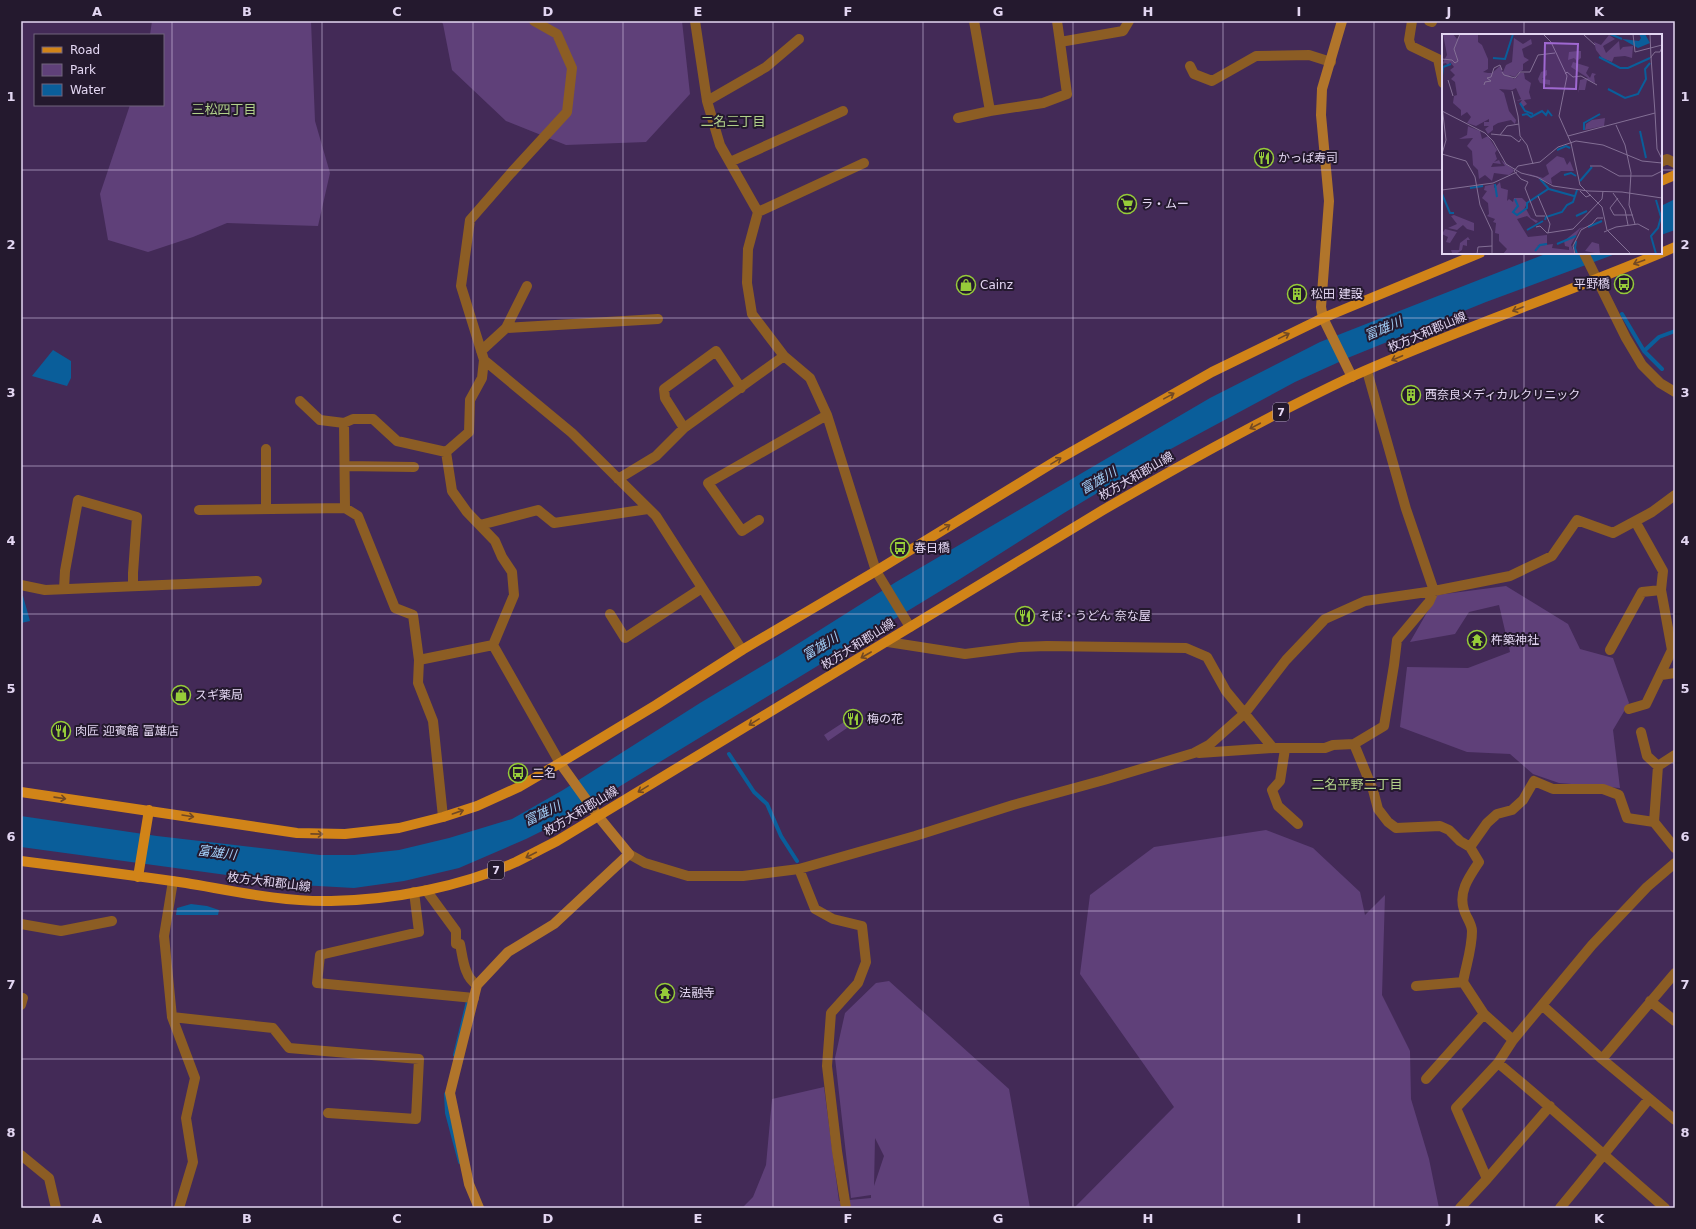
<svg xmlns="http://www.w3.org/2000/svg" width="1696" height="1229" viewBox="0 0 1696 1229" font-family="'DejaVu Sans','Noto Sans JP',sans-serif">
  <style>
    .green { fill: #5f4079; fill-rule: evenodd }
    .water { fill: #0a5e9a }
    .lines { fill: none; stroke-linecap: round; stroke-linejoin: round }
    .stream { stroke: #0a5e9a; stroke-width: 4 }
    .street { stroke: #8c5d24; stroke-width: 10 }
    .secondary { stroke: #b1752b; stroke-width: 10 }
    .primary { stroke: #d18418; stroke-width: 10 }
    .oneway { stroke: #724924 }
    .grid { fill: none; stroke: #e3d6f2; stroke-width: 1; stroke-opacity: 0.55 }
    .labels { text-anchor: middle; stroke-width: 4; stroke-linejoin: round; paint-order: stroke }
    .shield { fill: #24192e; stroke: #aa9db7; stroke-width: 1 }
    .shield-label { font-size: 11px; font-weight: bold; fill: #e3d6f2 }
    .poi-label { font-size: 12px; fill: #e3d6f2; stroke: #24192e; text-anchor: start }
    .street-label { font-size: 12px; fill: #e3d6f2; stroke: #24192e }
    .neighbourhood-label { font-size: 13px; fill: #b2d18a; stroke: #24192e }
    .water-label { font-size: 13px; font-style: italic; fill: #a0caf2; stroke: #24192e }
    .inset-river { fill: none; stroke: #0a5e9a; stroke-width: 2 }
    .inset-road { fill: none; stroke: #836f95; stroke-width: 1 }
    .view { fill: #9f68d1; fill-opacity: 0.15; stroke: #9f68d1; stroke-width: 2 }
    .inset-edge { fill: none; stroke: #e3d6f2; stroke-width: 2 }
    .neatline { fill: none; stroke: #e3d6f2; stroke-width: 1.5 }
    .grid-label { font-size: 13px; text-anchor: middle; font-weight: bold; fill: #e3d6f2 }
  </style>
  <rect width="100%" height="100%" fill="#432a57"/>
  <!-- green -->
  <path class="green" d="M152,21H311L315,121L330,173L318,226L227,223L193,237L148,252L108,240L100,194L130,105H163V35H150Z
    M441,21H682L690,94L646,142L566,145L506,121L452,70L443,24Z
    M1506,586L1568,624L1580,649L1613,658L1629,703L1613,730L1620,788L1559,783L1533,774L1510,754L1467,752L1400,727L1407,667L1468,668L1510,652L1499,605L1469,612L1455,634L1410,642L1437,595Z
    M844,722L847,728L828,741L824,735Z
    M1266,830L1313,848L1360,892L1365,915L1385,895L1382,995L1410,1051L1411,1099L1429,1159L1439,1208H1074L1174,1107L1080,974L1090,895L1154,847Z
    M889,981L1009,1089L1030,1208H742L753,1197L766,1165L772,1099L824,1087L839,1201L871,1198V1195L851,1198L835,1058L845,1013L876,983ZM875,1138L884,1156L874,1186Z"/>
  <!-- water -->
  <path class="water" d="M1675,199V230L1661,235V206Z
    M1548,253H1618L1486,302L1350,357L1295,382L1167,451L1064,513L960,579L599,799L576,814L526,839L459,868L404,881L354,888L300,885L21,847V816L157,836L320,855H354L399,850L449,838L512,819L563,790L700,703L777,657L896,582L1210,398L1320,342Z
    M53,350L71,361V378L67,386L32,376Z
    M21,596H23L30,621L21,623Z
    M191,904L207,906L219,910L218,915H176L177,908Z"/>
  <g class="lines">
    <!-- stream -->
    <path class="stream" d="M1622,314L1644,351L1662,369
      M1644,351L1659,337L1675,331
      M729,754L754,792L767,804L781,836L797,861
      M455,1055L469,997
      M446,1094L447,1113L460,1162"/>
    <!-- street -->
    <path class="street" d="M534,21L557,34L572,68L567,112L511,173L470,220L461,286L484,360L572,433L656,516L742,650
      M695,21L707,101L720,145L758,212L748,249L747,283L752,314L784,356L810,378L827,415L876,571L910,627
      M974,21L990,111
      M1057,21L1060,42
      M1412,21L1409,40L1411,46L1438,59L1443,83
      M1429,21L1432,22
      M1190,66L1194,74L1212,81L1256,56L1309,55L1331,62
      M707,101L766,67L799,39
      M958,118L990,111L1043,103L1067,94L1060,42L1123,31L1129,21
      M730,162L843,111
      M1661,162L1667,159L1675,163
      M758,212L864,163
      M1584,253L1626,338L1642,365L1660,383L1675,392
      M506,328L658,319
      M481,351L506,328L527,286
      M300,401L320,420L344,423L353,419H373L397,441L446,452L469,432L470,400L482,378L484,360
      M344,423L345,508L358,516L395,608L413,615L419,660L418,683L433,721L443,817
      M684,428L665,398L664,389L716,351L741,388
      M266,449V509
      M446,452L452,491L467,512L495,541L502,557L512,572L514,595L493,645L560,763
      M345,466L414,467
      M618,479L656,456L684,428L784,356
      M199,510L345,508
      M759,520L742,531L708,483L827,415
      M480,525L538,510L554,523L648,509
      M21,585L45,590L257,581
      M64,589L65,571L78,500L137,517L133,573V586
      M610,614L625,638L702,588
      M888,642L965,654L1020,647L1047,646L1186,648L1207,657L1226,691L1273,748
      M1610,650L1642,592L1661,590L1663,571L1635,521
      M419,660L493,645
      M1661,675L1675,673
      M1629,709L1646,704L1672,650L1661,590
      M1641,732L1647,756L1658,766
      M1354,744L1373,790L1378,809L1388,822L1396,828L1440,826L1449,830L1460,841L1470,847L1479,862C1469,877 1458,892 1464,910C1466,917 1472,924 1472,931C1472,949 1466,965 1463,982L1484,1014L1513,1040
      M1285,749L1280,781L1272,790L1278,806L1298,824
      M1199,753L1273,748H1325L1333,745L1354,744L1384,726L1394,665L1397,640L1429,602L1434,591L1406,509L1367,371
      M1675,755L1658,766L1654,822L1675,848
      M1470,847L1487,823L1497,814L1512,810L1523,800L1534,781L1553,789H1603L1619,795L1627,818L1654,822
      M629,854L645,863L688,876H743L799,869L915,836L1013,805L1104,780L1194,753L1209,745L1245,713L1286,660L1325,619L1365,601L1434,591L1510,576L1552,556L1577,520L1613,533L1652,512L1675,495
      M799,869L815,909L833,919L862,926L866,962L858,983L831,1013L827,1066L837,1151L846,1208
      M173,881L164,936L172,1017L195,1078L186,1118L193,1162L179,1208
      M426,890L456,931V944H460C463,958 464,977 477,985
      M414,892L419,932L320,955L317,983L474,998
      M21,924L61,931L112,921
      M1416,986L1463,982
      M1650,1001L1675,1021
      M21,1005L23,998
      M1543,1006L1602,1059L1675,1120
      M172,1017L273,1028L289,1048L419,1059L416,1119L328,1113
      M1602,1059L1675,973
      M1498,1063C1555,1110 1609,1160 1665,1208
      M1426,1079L1484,1014
      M21,1155L49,1178L56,1208
      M1487,1179L1550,1106
      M1460,1208L1487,1179L1456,1108L1498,1063L1513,1040L1592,945L1647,887L1675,863
      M1560,1208C1590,1172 1619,1135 1649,1099"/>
    <!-- secondary -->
    <path class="secondary" d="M1342,21L1322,89L1321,115L1329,201L1321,307L1323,318L1352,377
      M479,1208L469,1184L450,1093L477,985L508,952L554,924L629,854L598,816L560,763"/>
    <!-- primary -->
    <path class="primary" d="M1661,181L1675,175
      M21,792L297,833L345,834L399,828L443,817L477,806L519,787L560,763L656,705L742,650L876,571L1059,459L1212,372L1323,318L1480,253
      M21,861C76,868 131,875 186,883C234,891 282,902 331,901C393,900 460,887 516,862C530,855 543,848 557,841L1103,510C1184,463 1266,417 1351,377C1457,329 1568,293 1675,247
      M138,877L149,810"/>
  </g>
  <!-- one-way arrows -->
  <defs><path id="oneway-shaft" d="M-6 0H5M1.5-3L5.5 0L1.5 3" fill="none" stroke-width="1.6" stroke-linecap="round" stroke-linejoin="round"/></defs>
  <g class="oneway">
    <use href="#oneway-shaft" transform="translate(1639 262) rotate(160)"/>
    <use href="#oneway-shaft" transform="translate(1518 309) rotate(159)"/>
    <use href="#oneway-shaft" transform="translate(1284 336) rotate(-26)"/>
    <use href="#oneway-shaft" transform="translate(1397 358) rotate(157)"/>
    <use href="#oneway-shaft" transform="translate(1169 396) rotate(-29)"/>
    <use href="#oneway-shaft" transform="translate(1255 426) rotate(152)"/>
    <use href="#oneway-shaft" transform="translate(1056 461) rotate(-31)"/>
    <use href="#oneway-shaft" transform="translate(945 528) rotate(-32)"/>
    <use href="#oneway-shaft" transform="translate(866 655) rotate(150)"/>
    <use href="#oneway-shaft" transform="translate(754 722) rotate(149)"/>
    <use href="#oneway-shaft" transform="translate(643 789) rotate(149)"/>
    <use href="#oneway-shaft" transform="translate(60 798) rotate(8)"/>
    <use href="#oneway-shaft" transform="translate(458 812) rotate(-19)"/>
    <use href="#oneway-shaft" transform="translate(188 816) rotate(9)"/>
    <use href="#oneway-shaft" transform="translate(317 834) rotate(1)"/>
    <use href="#oneway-shaft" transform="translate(531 855) rotate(153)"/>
  </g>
  <!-- grid -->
  <path class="grid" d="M172,21V1208M322,21V1208M473,21V1208M623,21V1208M773,21V1208M923,21V1208M1073,21V1208M1223,21V1208M1374,21V1208M1524,21V35M21,170H1443M1661,170H1675M1524,253V1208M21,318H1675M21,466H1675M21,614H1675M21,763H1675M21,911H1675M21,1059H1675"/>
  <!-- icons -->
  <defs>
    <g id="restaurant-ring" transform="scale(1)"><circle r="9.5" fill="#24192e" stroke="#96cc39" stroke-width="1.5"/><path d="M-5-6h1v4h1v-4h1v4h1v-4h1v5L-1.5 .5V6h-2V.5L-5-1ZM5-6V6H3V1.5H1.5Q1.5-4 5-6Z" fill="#96cc39"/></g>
    <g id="supermarket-ring" transform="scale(1)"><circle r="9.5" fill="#24192e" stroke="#96cc39" stroke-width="1.5"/><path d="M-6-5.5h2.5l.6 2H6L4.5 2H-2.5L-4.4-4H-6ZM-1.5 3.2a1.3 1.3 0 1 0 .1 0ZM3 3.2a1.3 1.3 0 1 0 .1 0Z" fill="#96cc39"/></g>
    <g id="bus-ring" transform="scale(1)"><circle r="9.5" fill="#24192e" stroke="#96cc39" stroke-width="1.5"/><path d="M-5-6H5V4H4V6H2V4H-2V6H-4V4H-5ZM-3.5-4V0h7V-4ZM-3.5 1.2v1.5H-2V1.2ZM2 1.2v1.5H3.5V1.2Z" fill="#96cc39"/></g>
    <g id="shop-ring" transform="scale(1)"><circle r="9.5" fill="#24192e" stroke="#96cc39" stroke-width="1.5"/><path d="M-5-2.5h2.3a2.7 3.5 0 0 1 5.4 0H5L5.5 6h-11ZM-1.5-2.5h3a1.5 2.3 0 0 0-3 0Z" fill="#96cc39"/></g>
    <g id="building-ring" transform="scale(1)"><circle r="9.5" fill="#24192e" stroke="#96cc39" stroke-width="1.5"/><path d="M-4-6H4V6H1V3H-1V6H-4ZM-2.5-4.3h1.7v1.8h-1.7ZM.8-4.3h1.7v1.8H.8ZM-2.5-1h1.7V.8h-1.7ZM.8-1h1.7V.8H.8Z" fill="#96cc39"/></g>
    <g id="temple-ring" transform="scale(1)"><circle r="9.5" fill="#24192e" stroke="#96cc39" stroke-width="1.5"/><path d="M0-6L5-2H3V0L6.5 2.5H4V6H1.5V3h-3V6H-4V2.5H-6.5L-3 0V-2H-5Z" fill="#96cc39"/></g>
  </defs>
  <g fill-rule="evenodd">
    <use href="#restaurant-ring" x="1264" y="158"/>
    <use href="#supermarket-ring" x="1127" y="204"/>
    <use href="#bus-ring" x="1624" y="284"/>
    <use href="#shop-ring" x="966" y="285"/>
    <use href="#building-ring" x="1297" y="294"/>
    <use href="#building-ring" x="1411" y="395"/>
    <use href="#bus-ring" x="900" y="548"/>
    <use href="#restaurant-ring" x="1025" y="616"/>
    <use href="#temple-ring" x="1477" y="640"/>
    <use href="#shop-ring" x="181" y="695"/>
    <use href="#restaurant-ring" x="853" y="719"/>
    <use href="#restaurant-ring" x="61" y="731"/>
    <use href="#bus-ring" x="518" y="773"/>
    <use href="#temple-ring" x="665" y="993"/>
  </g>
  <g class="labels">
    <!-- shield labels -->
    <g class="shield">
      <rect x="1273" y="403" width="16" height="18" rx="3"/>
      <rect x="488" y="861" width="16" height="18" rx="3"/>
    </g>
    <g class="shield-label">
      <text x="1281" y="416">7</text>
      <text x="496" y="874">7</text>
    </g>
    <!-- poi labels -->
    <g class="poi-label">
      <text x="1278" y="162">かっぱ寿司</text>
      <text x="1141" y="208">ラ・ムー</text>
      <text x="1610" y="288" text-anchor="end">平野橋</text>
      <text x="980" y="289">Cainz</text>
      <text x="1311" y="298">松田 建設</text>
      <text x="1425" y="399">西奈良メディカルクリニック</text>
      <text x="914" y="552">春日橋</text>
      <text x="1039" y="620">そば・うどん 奈な屋</text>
      <text x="1491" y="644">杵築神社</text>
      <text x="195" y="699">スギ薬局</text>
      <text x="867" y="723">梅の花</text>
      <text x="75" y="735">肉匠 迎賓館 富雄店</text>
      <text x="532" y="777">二名</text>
      <text x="679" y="997">法融寺</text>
    </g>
    <!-- street labels -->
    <g class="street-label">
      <text transform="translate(1427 332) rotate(-23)" y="4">枚方大和郡山線</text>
      <text transform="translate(1136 476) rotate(-30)" y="4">枚方大和郡山線</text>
      <text transform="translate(858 644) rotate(-32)" y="4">枚方大和郡山線</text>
      <text transform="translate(581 811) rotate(-31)" y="4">枚方大和郡山線</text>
      <text transform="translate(269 882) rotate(7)" y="4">枚方大和郡山線</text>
    </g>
    <!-- neighbourhood labels -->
    <g class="neighbourhood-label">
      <text x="224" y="114">三松四丁目</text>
      <text x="733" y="126">二名三丁目</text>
      <text x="1357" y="789">二名平野二丁目</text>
    </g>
    <!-- water labels -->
    <g class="water-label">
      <text transform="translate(1383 328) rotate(-23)" y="5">富雄川</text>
      <text transform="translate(1098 480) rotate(-31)" y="5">富雄川</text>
      <text transform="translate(820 646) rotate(-32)" y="5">富雄川</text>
      <text transform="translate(542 813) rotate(-26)" y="5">富雄川</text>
      <text transform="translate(217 852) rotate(7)" y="5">富雄川</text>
    </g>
  </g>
  <!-- overview -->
  <g transform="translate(1442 34)">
    <rect width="220" height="220" fill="#432a57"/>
    <path d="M1,0H11L15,5L19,0H36V8L40,11L46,25V35L41,38L46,39H50L58,32L61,38L64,31L70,28L72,4L81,10L89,5L90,10L80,15L82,23L87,26L81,30V36L76,39L73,43L67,41L72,45L75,43L77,39H82L83,45L89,49L87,58L89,65L82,66L85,70L81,73L78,69L80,66L74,67L79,65L74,54L70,56L57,55L62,59L67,77L74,86L73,90L69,86L56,89L51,92V96L46,100L43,95L47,92H42V88H47V92V85L34,92L25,89L29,83L25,78L19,82V76L11,69L12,62L15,61L13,48L9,45L13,41L8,36L12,33L8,28L6,32L4,29L0,30L5,21ZM167,1L173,5L161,12L164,19L177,7L178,16L181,13L191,12L190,24L183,22L172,23L170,28L160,24L154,16L152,8L159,11ZM136,17H139V24L135,27L132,24L126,26L127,18ZM131,28L147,33L144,39L148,44L150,39L154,40L152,42L153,49L145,46L143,56H137L136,59L138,46L146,44L129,33ZM105,36V41L100,45L108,46V51L98,49L96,45L99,38ZM163,84L162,92L143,96L144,90L150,86ZM23,91L38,97L40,105L46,102L55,116L53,119L55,125L52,128L57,126L59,130L51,129L49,133L63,132L59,126L72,136L71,138L67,141L52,139L50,147L43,141L37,145L36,136L31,131L30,117L25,112L31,104L17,105L25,101L26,92ZM115,122L122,124L125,131L128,127L132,137H119L109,144L110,150L117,153L84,139L101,144L107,140L104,131ZM58,148L59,154L66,156L65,167L67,165L71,168L72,164H80L85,169L82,176L84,175L89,184L96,187L94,189L85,182L75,185L86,203L105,201V209L95,212L111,210L110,214L127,216V213L123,212L122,207L138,194L144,193L138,195L129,211L133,220H61L65,215L57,207V200L53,199L54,189L51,188L53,185L45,182L47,180L46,169L40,164L45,157L42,156L43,152L52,150V154ZM12,181L32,189V197L25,195L21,191L15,196L6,194L15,190L9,182L6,183ZM3,195L15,198L8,209L4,208L6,203L0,200ZM26,203L28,206H25V212L21,211L20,216L14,220L10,219L9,216H17L18,209ZM150,208L157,210L158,220L143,217Z" fill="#5f4079"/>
    <path d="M197,0H203L208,9L196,14L180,5L197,7L199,4Z" fill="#0a5e9a"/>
    <path class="inset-river" d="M168,0L180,5M157,23L178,34H186L208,24M51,24L63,25L71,0M0,42L1,33L9,30M166,55L183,64L196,60L204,45L203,35L208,29M78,69L83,77L91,80M80,81L85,80L89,83L100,77L104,81L106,77L110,82M142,96V89L158,80M198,97L204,124M115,116L124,112L128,114M122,141L129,139L134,142M98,145L107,155L132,162M138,147L150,133M53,150L55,163M28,154L41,152M0,160L8,179H12M73,165L76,172L71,178L75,181L85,174V169L106,155L105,152M134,182L145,177M103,186L104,183L120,178L125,171L131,168L135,156M146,193L160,187M85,196L101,187M134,207L133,214L135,220M115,210L134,202M93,217L98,211L105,210M214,220L209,202L216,194L219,183L214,166"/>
    <path class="inset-road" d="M101,0L109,8L125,42L117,82L129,109L138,151L160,173L165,196L189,220M191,0L193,18L220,11M208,0L209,24M142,1L153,11M209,23L213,79M209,23L213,18H218L220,13M0,25L10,26L13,29L16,27L12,15L18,0M60,38L62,41L73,44L78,38H88L96,21L113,19M123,40L125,38L131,43L139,42L155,51M6,46L11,62M42,51L43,48L49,47L45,44L49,43L52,34L58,31L60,36M70,57L76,82L78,102L85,111L91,130M0,72L4,106L0,120M0,77L43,99L51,107L64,130L79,139L95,143L111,152L146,157L180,158L220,164M213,79L215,115L220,125M174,91L183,111L189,139L187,171L193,190M49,100L69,102L77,108L79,105M58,101L65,92L77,90M126,102L213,79M0,120L24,127L33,143L38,171L50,197V220M148,132H159L177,142H210L220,137M0,156L51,149L75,138M138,157L144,163L149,161M171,159L183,176L186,191M96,162L108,190L106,199M176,164L168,174L172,181H191M103,182H94L83,154L86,148L79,145L72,137L76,132L98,128L116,113L134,107L161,111L200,127L220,129M94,193L98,192L105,199L131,195L160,165L161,157M162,198L174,193L196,190L207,196M35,220L36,213L50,212M133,220L131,212L139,196L150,190L155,184H161M193,220H212"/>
    <path class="view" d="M103,9L136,10L134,55L102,54Z"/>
    <rect width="220" height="220" class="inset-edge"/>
  </g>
  <!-- border -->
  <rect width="1696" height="1229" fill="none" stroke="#24192e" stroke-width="44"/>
  <!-- legend -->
  <rect x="34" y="34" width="130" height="72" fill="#24192e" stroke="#70657c"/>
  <rect x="42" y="47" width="20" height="6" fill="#d18418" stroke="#70657c"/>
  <text x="70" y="54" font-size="12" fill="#e3d6f2">Road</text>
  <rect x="42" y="64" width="20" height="12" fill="#5f4079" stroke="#70657c"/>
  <text x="70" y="74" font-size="12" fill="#e3d6f2">Park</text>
  <rect x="42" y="84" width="20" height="12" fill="#0a5e9a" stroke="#70657c"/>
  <text x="70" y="94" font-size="12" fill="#e3d6f2">Water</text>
  <rect x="22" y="22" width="1652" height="1185" class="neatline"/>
  <g class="grid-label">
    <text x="97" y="16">A</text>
    <text x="247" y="16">B</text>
    <text x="397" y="16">C</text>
    <text x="548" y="16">D</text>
    <text x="698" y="16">E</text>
    <text x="848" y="16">F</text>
    <text x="998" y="16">G</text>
    <text x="1148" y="16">H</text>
    <text x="1299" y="16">I</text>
    <text x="1449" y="16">J</text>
    <text x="1599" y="16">K</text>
    <text x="11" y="101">1</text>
    <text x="1685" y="101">1</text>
    <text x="11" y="249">2</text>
    <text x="1685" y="249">2</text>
    <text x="11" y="397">3</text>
    <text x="1685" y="397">3</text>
    <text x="11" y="545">4</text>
    <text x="1685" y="545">4</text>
    <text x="11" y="693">5</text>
    <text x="1685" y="693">5</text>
    <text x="11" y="841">6</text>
    <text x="1685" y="841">6</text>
    <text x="11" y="989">7</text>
    <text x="1685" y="989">7</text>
    <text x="11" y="1137">8</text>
    <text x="1685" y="1137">8</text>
    <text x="97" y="1223">A</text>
    <text x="247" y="1223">B</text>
    <text x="397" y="1223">C</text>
    <text x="548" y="1223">D</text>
    <text x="698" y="1223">E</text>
    <text x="848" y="1223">F</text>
    <text x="998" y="1223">G</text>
    <text x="1148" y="1223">H</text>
    <text x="1299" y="1223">I</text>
    <text x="1449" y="1223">J</text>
    <text x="1599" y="1223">K</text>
  </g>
</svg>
